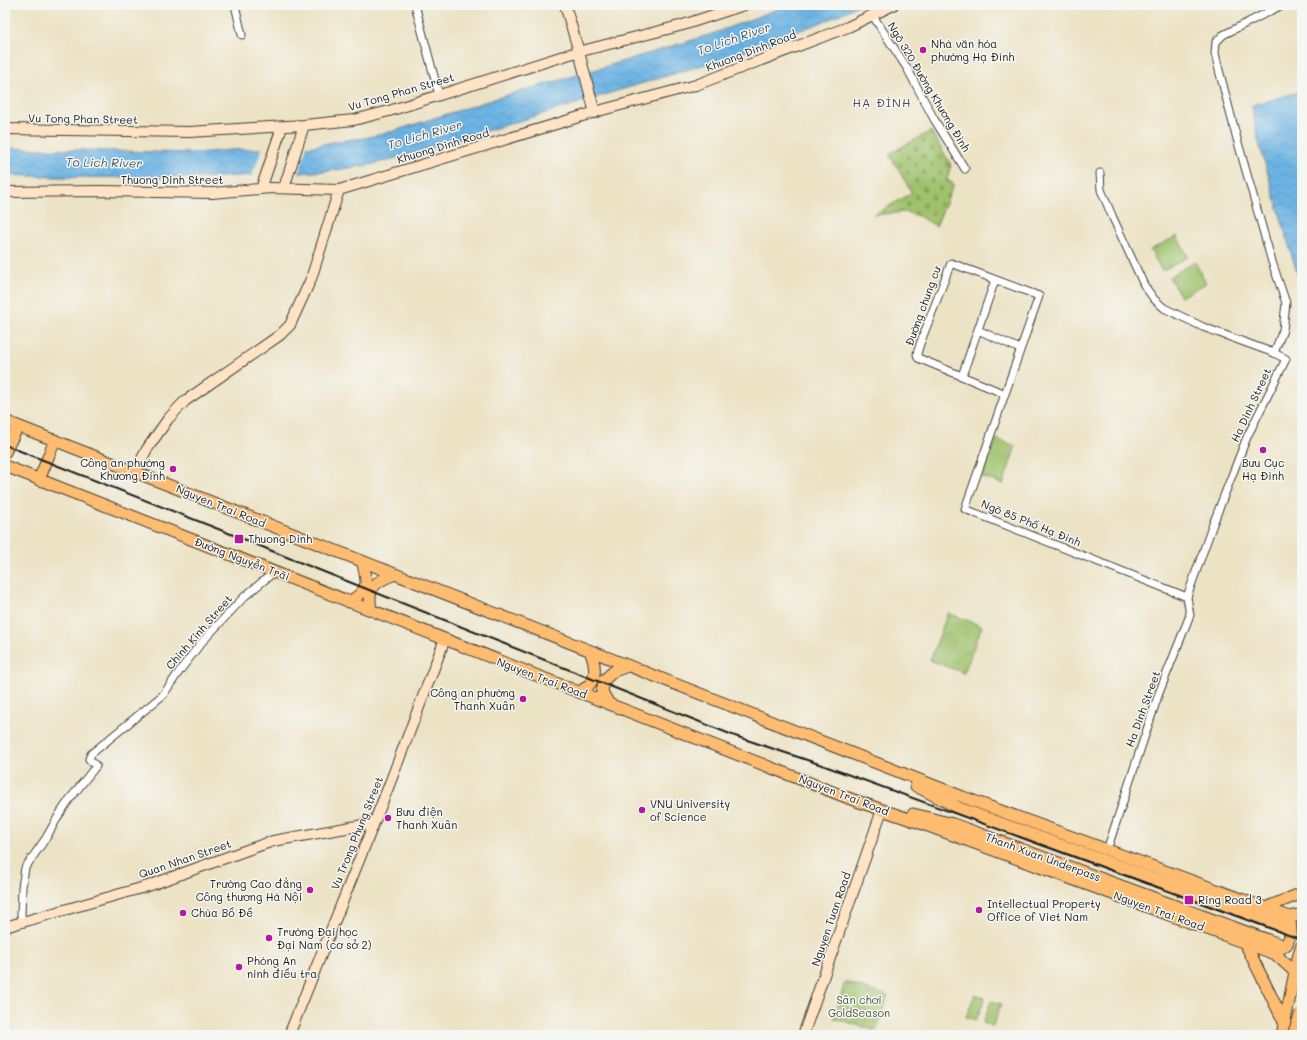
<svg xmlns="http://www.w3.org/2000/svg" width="1307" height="1040" viewBox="0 0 1307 1040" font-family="Mali,sans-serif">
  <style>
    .cemetery { fill: url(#cemetery-stones); stroke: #5d6e43 }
    .park { fill: url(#park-crowns); stroke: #5d6e43 }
    .garden { fill: #9ec16a; stroke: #5d6e43 }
    .water { fill: url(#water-waves); stroke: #446880 }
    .pier { fill: #ece2c4 }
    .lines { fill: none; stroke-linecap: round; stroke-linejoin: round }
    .primary-tunnel { stroke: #c2baa2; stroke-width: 11; stroke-dasharray: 11 5.5; stroke-linecap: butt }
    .street-casing { stroke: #3b3a35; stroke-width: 9 }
    .secondary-casing { stroke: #3b3a35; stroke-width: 12 }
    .primary-casing { stroke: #3b3a35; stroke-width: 13 }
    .highway-casing { stroke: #3b3a35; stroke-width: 15 }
    .street { stroke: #fff; stroke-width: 7 }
    .secondary { stroke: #fee4c5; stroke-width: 10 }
    .primary { stroke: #fdbc6f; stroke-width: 11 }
    .highway { stroke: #fdbc6f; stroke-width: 13 }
    .rail { stroke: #1c1c1c; stroke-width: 2 }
    .highway-bridge-casing { stroke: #3b3a35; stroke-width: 15; stroke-linecap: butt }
    .highway-bridge { stroke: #fdbc6f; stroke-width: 13 }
    .poi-dot { fill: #b5179e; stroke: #f6f6f2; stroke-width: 1.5 }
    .labels { text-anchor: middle; stroke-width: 3; stroke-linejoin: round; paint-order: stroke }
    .poi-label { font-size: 11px; fill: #1c1c1c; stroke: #f6f6f2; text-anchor: start }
    .street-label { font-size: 11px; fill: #1c1c1c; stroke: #f6f6f2 }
    .park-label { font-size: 11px; fill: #4a5637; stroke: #f6f6f2 }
    .water-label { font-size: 12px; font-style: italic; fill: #3c586c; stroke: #f6f6f2 }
    .neighbourhood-label { font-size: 12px; letter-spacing: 1px; fill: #594b54; stroke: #f6f6f2 }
  </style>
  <defs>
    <pattern id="cemetery-stones" width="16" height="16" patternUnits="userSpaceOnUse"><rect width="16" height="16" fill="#9ec16a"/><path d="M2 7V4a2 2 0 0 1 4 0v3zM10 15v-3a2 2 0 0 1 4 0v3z" fill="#88a55b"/></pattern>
    <pattern id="park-crowns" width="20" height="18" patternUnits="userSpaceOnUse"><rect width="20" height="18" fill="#9ec16a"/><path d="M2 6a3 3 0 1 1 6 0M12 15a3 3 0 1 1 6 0" fill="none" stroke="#88a55b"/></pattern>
    <pattern id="water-waves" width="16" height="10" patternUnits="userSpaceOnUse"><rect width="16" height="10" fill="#6cb3e3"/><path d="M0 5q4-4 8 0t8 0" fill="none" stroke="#5d99c2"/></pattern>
  </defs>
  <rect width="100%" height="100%" fill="#f6f6f2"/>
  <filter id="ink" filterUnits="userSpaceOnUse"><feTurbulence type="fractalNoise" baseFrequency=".025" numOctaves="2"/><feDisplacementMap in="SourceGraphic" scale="8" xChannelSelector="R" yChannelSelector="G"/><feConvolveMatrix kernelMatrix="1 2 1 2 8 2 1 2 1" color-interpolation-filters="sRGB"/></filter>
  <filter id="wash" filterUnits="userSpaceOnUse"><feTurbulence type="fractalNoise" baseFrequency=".012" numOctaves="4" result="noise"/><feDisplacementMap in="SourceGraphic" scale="16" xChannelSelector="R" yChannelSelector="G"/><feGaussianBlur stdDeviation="0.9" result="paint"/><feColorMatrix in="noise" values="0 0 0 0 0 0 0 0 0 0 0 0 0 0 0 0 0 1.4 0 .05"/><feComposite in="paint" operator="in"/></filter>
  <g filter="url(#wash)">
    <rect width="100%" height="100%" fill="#ece2c4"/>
    <!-- cemetery -->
    <path class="cemetery" d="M931,131L951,165L947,180L954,184L936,226L921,217L906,212L873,215L912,193L889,154Z"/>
    <!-- park -->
    <path class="park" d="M948,613L982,626L964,673L930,660Z
      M845,982L888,996L876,1031L834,1018Z"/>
    <!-- garden -->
    <path class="garden" d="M1177,236L1188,257L1162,271L1150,250Z
      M1195,262L1206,283L1181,297L1169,277Z
      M996,439L1016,446L1003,484L982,477Z
      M975,994L985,998L976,1020L966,1017Z
      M991,1001L1001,1004L993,1026L983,1023Z"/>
    <!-- water -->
    <path class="water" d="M788,5H859L830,19L735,55L411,154L369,165L336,170L300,173L200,178L56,177L5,175V148L194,153L231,150L310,147L337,141L365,138L394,131L497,98L578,75L712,34Z
      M1302,91V281L1300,283L1258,140L1252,107L1253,105Z"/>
    <!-- pier -->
    <path class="pier" d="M307,145L299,175L252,176L263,146Z"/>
  </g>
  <g filter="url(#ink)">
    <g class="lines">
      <!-- primary-tunnel -->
      <path class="primary-tunnel" d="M1286,927L1302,933
        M1279,944L1302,952"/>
      <!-- street casing -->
      <g class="street-casing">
        <path id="street" d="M235,5L242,35
          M415,5L439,95
          M873,16L907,68L934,119L965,169
          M1100,173L1101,190L1113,218L1144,285L1154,299L1164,308L1203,327L1274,353
          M978,330L1020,349
          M962,376L995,280
          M1005,394L918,358L917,354L920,344L951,263L1039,296L965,509L1187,597
          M1107,850L1159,693L1190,615L1187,597L1213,524L1247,437L1286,359L1274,353L1283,330L1286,303L1272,262L1237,139L1218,66L1215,53L1216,42L1223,35L1282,5
          M23,922L21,915L22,887L25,868L46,838L59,815L69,800L96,766L89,759L91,754L163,695L181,669L201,643L244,597L274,572"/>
      </g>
      <!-- secondary casing -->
      <g class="secondary-casing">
        <path id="secondary" d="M565,5L579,52L595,113
          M5,129L189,132L304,125L354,120L389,111L570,54L683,25L744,5
          M284,188L304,125
          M261,189L282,127
          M5,192L102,191L212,193L271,188L339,190L602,110L696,85L848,27L893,5
          M135,472L147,449L168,419L185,401L280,335L290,325L311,279L339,190
          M5,927L148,886L247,850L273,841L374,823
          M289,1035L388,788L445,639
          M803,1035L882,810"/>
      </g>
      <!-- primary casing -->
      <g class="primary-casing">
        <path id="primary" d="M5,421L963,797L1290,917L1302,914
          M5,452L18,426
          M5,466L848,798L923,824L1275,954L1295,972L1282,1035
          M39,480L55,440
          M349,602C370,590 368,582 362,561
          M371,610C367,587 374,582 395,574
          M579,692C598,683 597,668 590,651
          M609,704L602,692L604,680L614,671L628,666
          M916,786L959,808L1286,927
          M913,814L953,824L1279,944
          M1265,908L1302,893
          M1245,943L1285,1024L1286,1025
          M1276,952L1287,944L1291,933L1290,919"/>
      </g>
      <!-- highway casing -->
      <g class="highway-casing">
        <path id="highway" d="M1302,947L1295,972L1302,975"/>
      </g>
      <!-- street -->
      <use href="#street" class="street"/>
      <!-- secondary -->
      <use href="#secondary" class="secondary"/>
      <!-- primary -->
      <use href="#primary" class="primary"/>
      <!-- highway -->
      <use href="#highway" class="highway"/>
      <!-- rail -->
      <path class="rail" d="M5,445L241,538L284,556L735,736L822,765L1302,940"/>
      <!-- highway-bridge casing -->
      <g class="highway-bridge-casing">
        <path id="highway-bridge" d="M1294,1035L1302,1013"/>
      </g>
      <!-- highway-bridge -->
      <use href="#highway-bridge" class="highway-bridge"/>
    </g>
  </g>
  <!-- markers -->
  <g class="poi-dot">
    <circle cx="923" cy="50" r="4"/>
    <circle cx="1263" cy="450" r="4"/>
    <circle cx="173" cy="469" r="4"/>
    <rect x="234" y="534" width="10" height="10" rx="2"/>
    <circle cx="523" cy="699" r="4"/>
    <circle cx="642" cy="810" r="4"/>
    <circle cx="388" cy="818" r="4"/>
    <circle cx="310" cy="890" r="4"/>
    <rect x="1184" y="895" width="10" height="10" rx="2"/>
    <circle cx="979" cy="910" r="4"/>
    <circle cx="183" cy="913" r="4"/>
    <circle cx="269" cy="938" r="4"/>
    <circle cx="239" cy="967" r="4"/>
  </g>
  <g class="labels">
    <!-- poi labels -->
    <g class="poi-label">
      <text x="931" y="48">Nhà văn hóa<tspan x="931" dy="13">phường Hạ Đình</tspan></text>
      <text x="165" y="467" text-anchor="end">Công an phường<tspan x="165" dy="13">Khương Đình</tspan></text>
      <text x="1263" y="467" text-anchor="middle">Bưu Cục<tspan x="1263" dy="13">Hạ Đình</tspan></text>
      <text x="248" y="543">Thuong Dinh</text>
      <text x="515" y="697" text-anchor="end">Công an phường<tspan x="515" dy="13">Thanh Xuân</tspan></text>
      <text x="650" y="808">VNU University<tspan x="650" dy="13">of Science</tspan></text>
      <text x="396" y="816">Bưu điện<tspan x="396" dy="13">Thanh Xuân</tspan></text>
      <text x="302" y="888" text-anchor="end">Trường Cao đẳng<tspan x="302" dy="13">Công thương Hà Nội</tspan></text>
      <text x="1198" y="904">Ring Road 3</text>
      <text x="987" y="908">Intellectual Property<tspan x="987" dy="13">Office of Viet Nam</tspan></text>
      <text x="191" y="917">Chùa Bồ Đề</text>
      <text x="277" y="936">Trường Đại học<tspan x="277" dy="13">Đại Nam (cơ sở 2)</tspan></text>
      <text x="247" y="965">Phòng An<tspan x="247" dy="13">ninh điều tra</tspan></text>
    </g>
    <!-- street labels -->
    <g class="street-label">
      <text transform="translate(751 51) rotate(-21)" y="4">Khuong Dinh Road</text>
      <text transform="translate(929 87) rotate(59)" y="4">Ngõ 320 Đường Khương Đình</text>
      <text transform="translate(401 92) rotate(-16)" y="4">Vu Tong Phan Street</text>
      <text transform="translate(83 119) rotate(1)" y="4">Vu Tong Phan Street</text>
      <text transform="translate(443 146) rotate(-17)" y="4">Khuong Dinh Road</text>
      <text x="172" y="184">Thuong Dinh Street</text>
      <text transform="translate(923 306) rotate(-70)" y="4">Đường chung cư</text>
      <text transform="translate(1251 405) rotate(-65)" y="4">Ha Dinh Street</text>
      <text transform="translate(221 506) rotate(22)" y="4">Nguyen Trai Road</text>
      <text transform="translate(1031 523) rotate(22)" y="4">Ngõ 85 Phố Hạ Đình</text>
      <text transform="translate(242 559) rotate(21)" y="4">Đường Nguyễn Trãi</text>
      <text transform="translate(199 632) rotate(-49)" y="4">Chinh Kinh Street</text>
      <text transform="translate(542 678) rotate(21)" y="4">Nguyen Trai Road</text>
      <text transform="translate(1143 709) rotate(-70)" y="4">Ha Dinh Street</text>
      <text transform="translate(844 795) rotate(21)" y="4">Nguyen Trai Road</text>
      <text transform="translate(357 833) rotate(-68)" y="4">Vu Trong Phung Street</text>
      <text transform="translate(1043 857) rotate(20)" y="4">Thanh Xuan Underpass</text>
      <text transform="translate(185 859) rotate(-19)" y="4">Quan Nhan Street</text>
      <text transform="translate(1159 911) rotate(20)" y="4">Nguyen Trai Road</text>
      <text transform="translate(831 919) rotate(-71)" y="4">Nguyen Tuan Road</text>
    </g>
    <!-- park labels -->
    <g class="park-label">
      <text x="859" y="1004">Sân chơi<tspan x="859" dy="13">GoldSeason</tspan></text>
    </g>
    <!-- water labels -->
    <g class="water-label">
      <text transform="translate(734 39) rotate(-19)" y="4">To Lich River</text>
      <text transform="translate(425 135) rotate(-16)" y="4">To Lich River</text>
      <text transform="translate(104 163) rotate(1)" y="4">To Lich River</text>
    </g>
    <!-- neighbourhood labels -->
    <g class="neighbourhood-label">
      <text x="882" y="107">HẠ ĐÌNH</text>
    </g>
  </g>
  <!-- margin -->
  <rect width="1307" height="1040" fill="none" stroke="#f6f6f2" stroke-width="20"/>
</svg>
